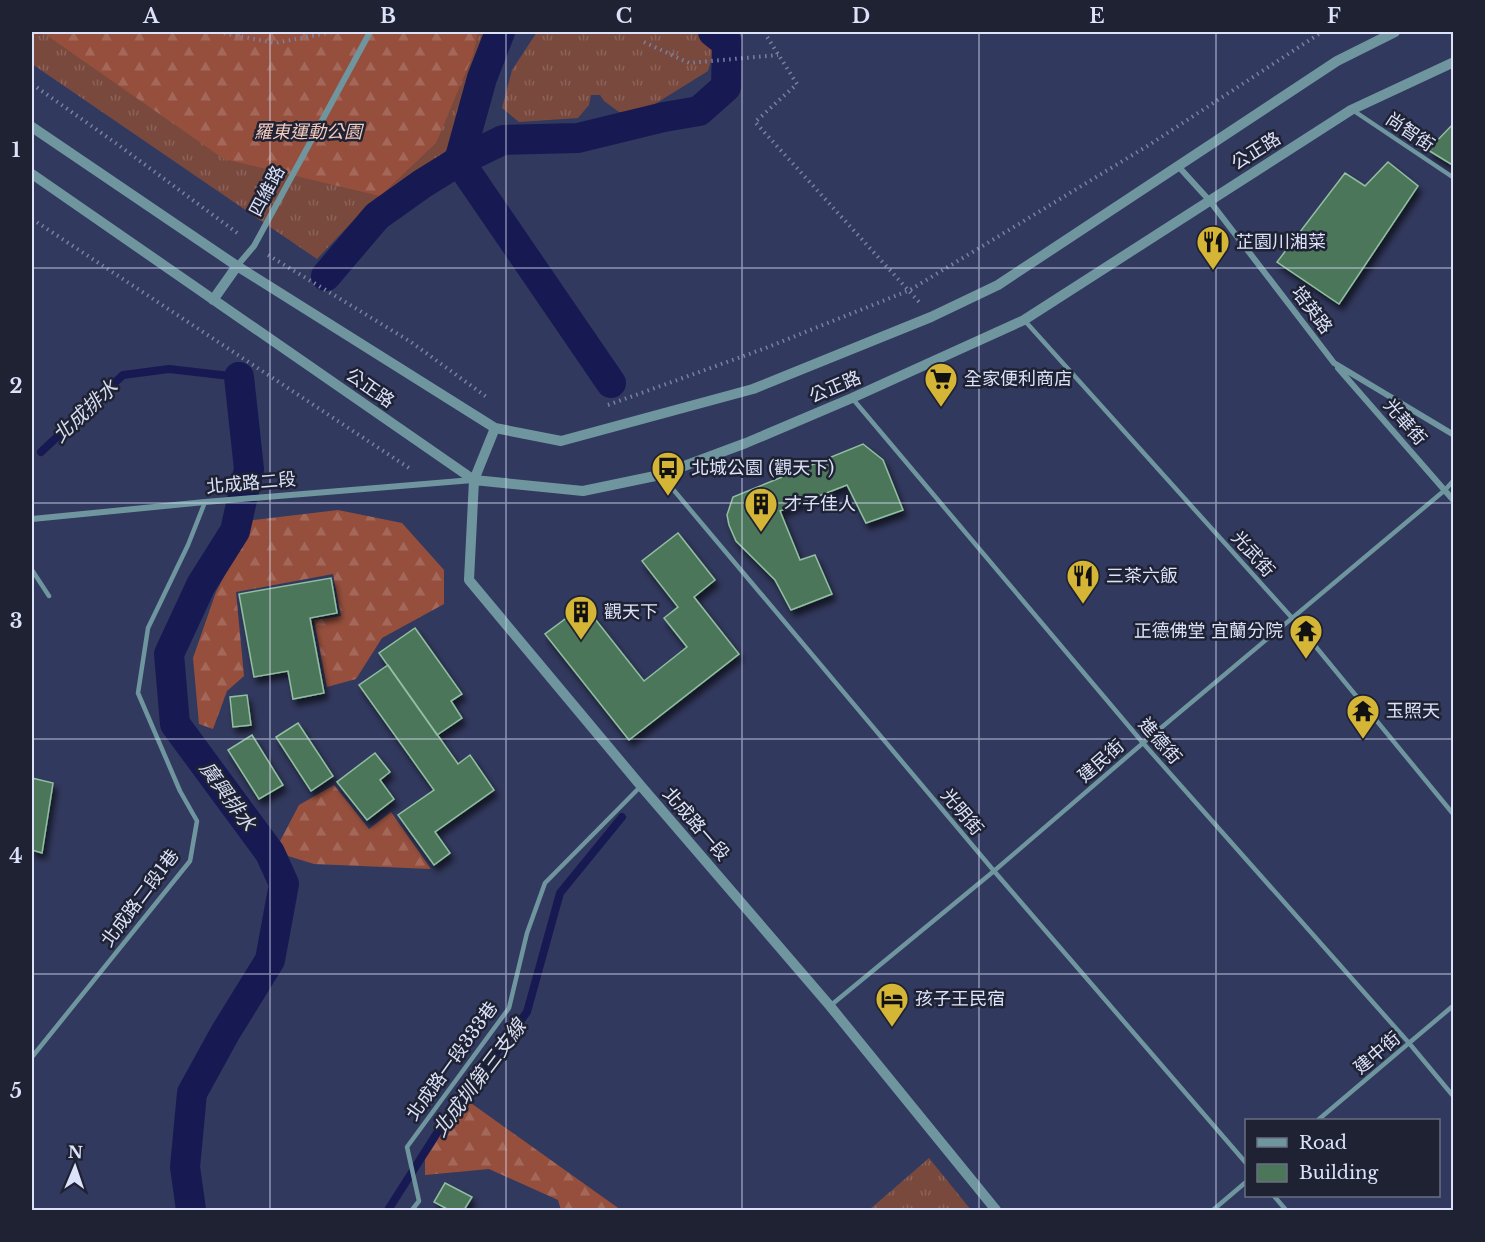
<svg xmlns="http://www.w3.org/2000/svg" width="1485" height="1242" viewBox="0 0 1485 1242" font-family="'Libre Baskerville','Noto Sans TC',serif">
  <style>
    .grass { fill: url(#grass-tufts) }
    .forest { fill: url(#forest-firs) }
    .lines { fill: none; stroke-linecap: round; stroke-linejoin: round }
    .stream { stroke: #171a52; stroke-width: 8 }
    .canal { stroke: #171a52; stroke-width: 30 }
    .building { fill: #4b765a; stroke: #91bfa0; stroke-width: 1.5; filter: url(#shadow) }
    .path { stroke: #7a80a0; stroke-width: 4; stroke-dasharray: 1.5 4.5; stroke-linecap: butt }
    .service { stroke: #6f969f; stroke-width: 4.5 }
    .minor { stroke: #6f969f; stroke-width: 6 }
    .tertiary { stroke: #6f969f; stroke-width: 10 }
    .grid { fill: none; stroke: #dce2fa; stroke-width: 1.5; stroke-opacity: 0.55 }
    .labels { text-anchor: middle; stroke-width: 5; stroke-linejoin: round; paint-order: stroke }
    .park-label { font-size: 18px; font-style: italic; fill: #f5cabe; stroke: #1e2233 }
    .street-label { font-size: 18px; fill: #dce2fa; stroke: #1e2233 }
    .poi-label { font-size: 18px; fill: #dce2fa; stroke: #1e2233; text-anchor: start }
    .water-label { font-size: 20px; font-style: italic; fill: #d7dcef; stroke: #1e2233 }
    .neatline { fill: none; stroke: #dce2fa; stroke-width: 2 }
    .grid-label { font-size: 20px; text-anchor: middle; font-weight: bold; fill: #dce2fa }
  </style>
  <defs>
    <pattern id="grass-tufts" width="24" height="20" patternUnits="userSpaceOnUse" patternTransform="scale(1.5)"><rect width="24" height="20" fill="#79493d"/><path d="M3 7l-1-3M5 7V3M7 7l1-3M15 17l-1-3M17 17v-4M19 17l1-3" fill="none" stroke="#8b635a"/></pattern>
    <pattern id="forest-firs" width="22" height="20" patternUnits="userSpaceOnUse" patternTransform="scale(1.5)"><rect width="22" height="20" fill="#964f3d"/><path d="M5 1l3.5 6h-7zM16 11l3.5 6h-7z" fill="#a4685a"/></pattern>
    <filter id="shadow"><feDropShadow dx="3.5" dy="6" stdDeviation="3" flood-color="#0009"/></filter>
  </defs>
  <rect width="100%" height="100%" fill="#32395e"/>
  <!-- grass -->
  <path class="grass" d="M32,32H495L467,133L378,209L353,221L317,259L32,64Z
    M537,32H701L715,48L708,71L642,112H619L604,101L600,95H591L589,105L578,118L519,122L502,108L512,70Z
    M929,1158L971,1210H869Z"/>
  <!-- forest -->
  <path class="forest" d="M42,32H478L473,55L436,143L380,196L224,159Z
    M338,510L402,523L444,570V604L382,638L356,679L327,687L314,620L341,616L333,574L236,592L244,676L227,691L213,729L199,724L193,658L216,592L253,520Z
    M334,785L369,829L391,812L431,869L314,864L288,856L280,841L299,805Z
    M461,1096L621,1210H561L558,1200L489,1169L425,1175V1150Z"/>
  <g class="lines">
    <!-- stream -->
    <path class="stream" d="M41,452L123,375L169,369L239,377
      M388,1210L437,1133L527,1012L560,893L622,817"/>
    <!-- canal -->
    <path class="canal" d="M500,32L482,78L459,161L611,383
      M326,276L377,216L422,184L459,161L503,140L578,138L664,117L699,111L726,87L727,43L713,32
      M191,1210L185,1167L192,1093L225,1033L270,960L284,884L270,853L175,724L169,654L201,585L235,531L249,469L239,377"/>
  </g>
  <!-- building -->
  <path class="building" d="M1454,123V166L1428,150Z
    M1388,162L1418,186L1339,304L1277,262L1345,173L1365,186Z
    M863,444L883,460L903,510L866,523L847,485L780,511L800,560L815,555L832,594L791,610L775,580L736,541L729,525L727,515L733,497Z
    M678,533L715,580L694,597L739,654L629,740L545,634L584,605L644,681L687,647L664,618L678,607L642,561Z
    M331,578L337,613L310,618L324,693L293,699L288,671L254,677L239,594Z
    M415,628L462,694L451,701L462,718L437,735L379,653Z
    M388,665L458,764L470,755L494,790L435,832L450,853L434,865L398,815L434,790L359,685Z
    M247,695L251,725L233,727L230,697Z
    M298,723L333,776L311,791L276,737Z
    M252,735L283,785L259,799L228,750Z
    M375,753L390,772L380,780L394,799L367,820L337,782Z
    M32,778L53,783L42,853L32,850Z
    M445,1183L472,1197L464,1210H449L434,1202Z"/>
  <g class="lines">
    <!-- path -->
    <path class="path" d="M218,32L275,43L333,32
      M764,32L797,84L755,122L919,302
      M644,42L689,63L778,55
      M32,84L117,144L240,235
      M32,219L409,468
      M268,255L411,342L488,398
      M608,405L763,349L910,290L1149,145L1322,32"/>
    <!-- service -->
    <path class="service" d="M1354,111L1454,178
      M1025,321L1293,619L1454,815
      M852,398L1143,743L1409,1043L1454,1097
      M661,475L994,871L1246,1163
      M32,570L49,596
      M830,1006L994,871L1143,743L1445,490L1454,480
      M32,1057L190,861L197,821L180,791L138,693L148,628L188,545L205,502
      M1318,1120L1454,1005
      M1274,1196L1286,1210
      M412,1210L419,1201L407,1147L509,1008L527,933L545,883L641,786
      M1213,1210L1246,1182"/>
    <!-- minor -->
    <path class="minor" d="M1178,166L1209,200L1334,363L1454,435
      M237,266L254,246L370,32
      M1338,368L1454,501
      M32,519L205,502L473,480"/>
    <!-- tertiary -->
    <path class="tertiary" d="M32,127L237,266L495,428L561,441L753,389L931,317L998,285L1337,61L1395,32
      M32,174L474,480L583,491L660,475L746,443L852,398L1024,320L1351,110L1454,62
      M213,300L237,266
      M495,428L474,480L469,580L641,786L830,1006L996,1210"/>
  </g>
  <!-- grid -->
  <path class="grid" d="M270,32V1210M506,32V1210M742,32V1210M979,32V1210M1216,32V1210M32,268H1454M32,503H1454M32,739H1454M32,974H1454"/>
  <!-- icons -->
  <defs>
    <g id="restaurant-pin" transform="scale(1.725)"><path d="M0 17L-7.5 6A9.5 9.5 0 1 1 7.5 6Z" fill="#d5b535" stroke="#1e2233"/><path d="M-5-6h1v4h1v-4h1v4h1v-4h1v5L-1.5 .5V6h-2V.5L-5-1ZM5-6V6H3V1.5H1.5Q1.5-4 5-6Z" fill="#111"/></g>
    <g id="supermarket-pin" transform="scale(1.725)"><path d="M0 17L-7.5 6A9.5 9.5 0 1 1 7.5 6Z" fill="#d5b535" stroke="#1e2233"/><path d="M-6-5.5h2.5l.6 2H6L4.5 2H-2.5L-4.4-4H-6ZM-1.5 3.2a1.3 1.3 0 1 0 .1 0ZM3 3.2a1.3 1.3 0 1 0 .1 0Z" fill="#111"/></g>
    <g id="bus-pin" transform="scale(1.725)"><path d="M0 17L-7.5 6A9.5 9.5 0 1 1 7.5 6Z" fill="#d5b535" stroke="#1e2233"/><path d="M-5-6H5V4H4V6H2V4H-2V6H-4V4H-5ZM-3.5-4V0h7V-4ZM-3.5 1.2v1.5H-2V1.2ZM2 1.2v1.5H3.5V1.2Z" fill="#111"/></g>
    <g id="building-pin" transform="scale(1.725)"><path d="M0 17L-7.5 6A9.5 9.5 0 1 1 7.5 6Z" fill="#d5b535" stroke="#1e2233"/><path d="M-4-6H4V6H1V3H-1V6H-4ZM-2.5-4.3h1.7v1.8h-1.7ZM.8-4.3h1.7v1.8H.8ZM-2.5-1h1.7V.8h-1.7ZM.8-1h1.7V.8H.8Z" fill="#111"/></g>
    <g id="temple-pin" transform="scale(1.725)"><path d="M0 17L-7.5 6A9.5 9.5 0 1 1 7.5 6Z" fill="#d5b535" stroke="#1e2233"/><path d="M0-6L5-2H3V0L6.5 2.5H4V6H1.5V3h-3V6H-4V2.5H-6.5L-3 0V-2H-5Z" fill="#111"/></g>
    <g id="hotel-pin" transform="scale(1.725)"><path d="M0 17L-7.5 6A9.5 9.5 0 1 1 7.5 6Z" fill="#d5b535" stroke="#1e2233"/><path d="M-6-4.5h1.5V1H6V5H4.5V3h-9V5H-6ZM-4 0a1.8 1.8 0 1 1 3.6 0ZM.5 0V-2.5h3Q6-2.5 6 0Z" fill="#111"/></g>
  </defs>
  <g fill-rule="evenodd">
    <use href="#restaurant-pin" x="1213" y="242"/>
    <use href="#supermarket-pin" x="941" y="379"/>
    <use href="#bus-pin" x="668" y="468"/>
    <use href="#building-pin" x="761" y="504"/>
    <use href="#restaurant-pin" x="1083" y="576"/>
    <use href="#building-pin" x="581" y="612"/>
    <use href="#temple-pin" x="1306" y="631"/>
    <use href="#temple-pin" x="1363" y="711"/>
    <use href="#hotel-pin" x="892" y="999"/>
  </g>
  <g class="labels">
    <!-- park labels -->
    <g class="park-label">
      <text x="308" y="138">羅東運動公園</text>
    </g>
    <!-- street labels -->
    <g class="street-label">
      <text transform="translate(1410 132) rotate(34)" y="6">尚智街</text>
      <text transform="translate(1256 151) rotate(-32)" y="6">公正路</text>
      <text transform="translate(267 191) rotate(-62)" y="6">四維路</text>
      <text transform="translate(1312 310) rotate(53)" y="6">培英路</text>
      <text transform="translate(835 387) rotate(-23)" y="6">公正路</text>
      <text transform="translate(370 388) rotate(35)" y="6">公正路</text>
      <text transform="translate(1405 422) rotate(49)" y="6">光華街</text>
      <text transform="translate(251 483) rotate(-5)" y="6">北成路二段</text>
      <text transform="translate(1253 554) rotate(48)" y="6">光武街</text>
      <text transform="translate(1160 741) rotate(49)" y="6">進德街</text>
      <text transform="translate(1101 761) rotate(-41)" y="6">建民街</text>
      <text transform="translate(962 812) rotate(50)" y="6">光明街</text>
      <text transform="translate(696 824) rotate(49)" y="6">北成路一段</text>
      <text transform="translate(140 898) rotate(-53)" y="6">北成路二段1巷</text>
      <text transform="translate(1377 1053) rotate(-40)" y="6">建中街</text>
      <text transform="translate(452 1061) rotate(-54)" y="6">北成路一段333巷</text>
    </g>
    <!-- poi labels -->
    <g class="poi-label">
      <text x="1236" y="248">芷園川湘菜</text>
      <text x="964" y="385">全家便利商店</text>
      <text x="691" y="474">北城公園 (觀天下)</text>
      <text x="784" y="510">才子佳人</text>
      <text x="1106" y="582">三茶六飯</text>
      <text x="604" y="618">觀天下</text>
      <text x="1283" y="637" text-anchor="end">正德佛堂 宜蘭分院</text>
      <text x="1386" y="717">玉照天</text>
      <text x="915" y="1005">孩子王民宿</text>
    </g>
    <!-- water labels -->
    <g class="water-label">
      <text transform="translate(85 411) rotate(-43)" y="7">北成排水</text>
      <text transform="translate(228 796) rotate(54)" y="7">廣興排水</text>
      <text transform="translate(479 1078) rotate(-53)" y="7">北成圳第三支線</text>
    </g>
  </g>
  <!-- border -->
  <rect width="1485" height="1242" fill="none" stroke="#1e2233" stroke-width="66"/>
  <!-- legend -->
  <rect x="1245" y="1119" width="195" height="78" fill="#1e2233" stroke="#6a6f83" stroke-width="1.5"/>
  <rect x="1257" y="1138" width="30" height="9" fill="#6f969f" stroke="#6a6f83" stroke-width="1.5"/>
  <text x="1299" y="1149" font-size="18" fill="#dce2fa">Road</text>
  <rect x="1257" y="1164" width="30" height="18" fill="#4b765a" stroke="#6a6f83" stroke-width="1.5"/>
  <text x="1299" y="1179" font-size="18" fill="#dce2fa">Building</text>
  <!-- north arrow -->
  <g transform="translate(75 1167) rotate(2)" stroke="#1e2233" stroke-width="4.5" paint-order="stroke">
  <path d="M0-4.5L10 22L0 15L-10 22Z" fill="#dce2fa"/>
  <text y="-9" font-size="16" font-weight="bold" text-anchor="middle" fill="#dce2fa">N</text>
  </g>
  <rect x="33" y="33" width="1419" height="1176" class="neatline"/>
  <g class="grid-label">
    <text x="151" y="23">A</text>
    <text x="388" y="23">B</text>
    <text x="624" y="23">C</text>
    <text x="861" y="23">D</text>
    <text x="1097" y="23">E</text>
    <text x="1334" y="23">F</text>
    <text x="16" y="157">1</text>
    <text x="16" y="393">2</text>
    <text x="16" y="628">3</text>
    <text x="16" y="863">4</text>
    <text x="16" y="1098">5</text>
  </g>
</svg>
